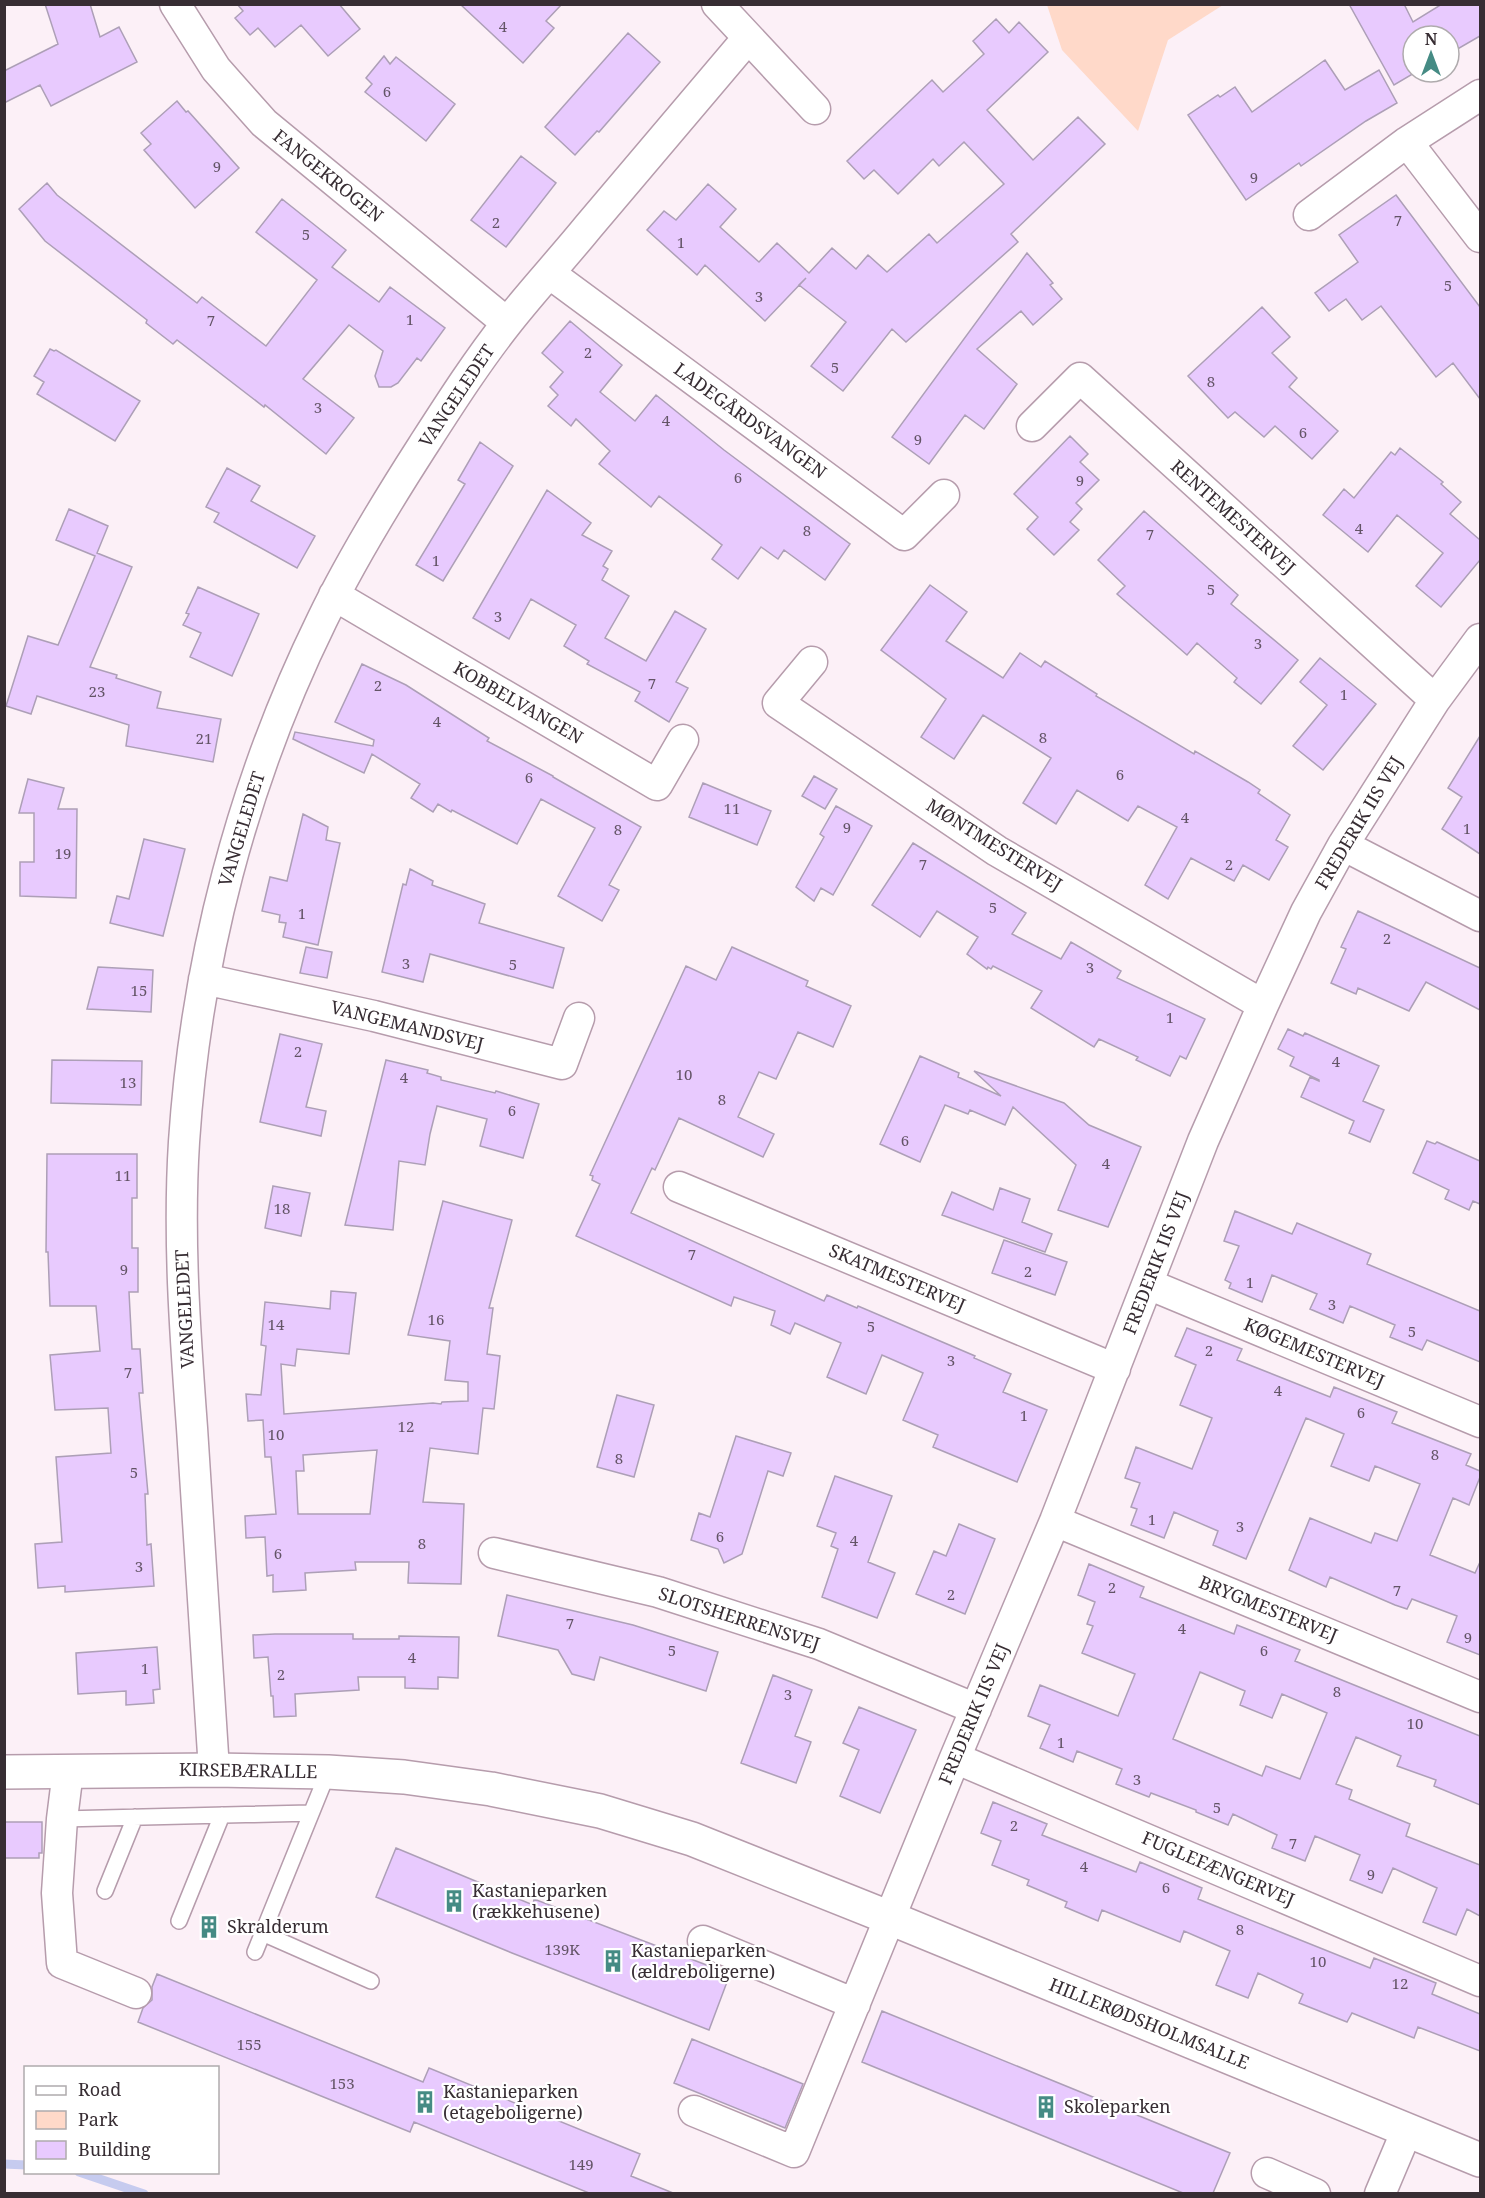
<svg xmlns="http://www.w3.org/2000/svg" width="1485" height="2198" viewBox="0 0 1485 2198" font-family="'Noto Serif',serif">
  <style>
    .green { fill: #ffd9c9 }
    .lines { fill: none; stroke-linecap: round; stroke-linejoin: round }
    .stream { stroke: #c6cbef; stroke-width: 9 }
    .building { fill: #e8cafe; stroke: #ad9fb7; stroke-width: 1.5; fill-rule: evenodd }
    .lane-casing { stroke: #b69cac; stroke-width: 18 }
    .street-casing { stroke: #b69cac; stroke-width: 33 }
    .secondary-casing { stroke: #b69cac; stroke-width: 36 }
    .lane { stroke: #fff; stroke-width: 15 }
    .street { stroke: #fff; stroke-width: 30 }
    .secondary { stroke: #fff; stroke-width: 33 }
    .labels { text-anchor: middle; stroke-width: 4.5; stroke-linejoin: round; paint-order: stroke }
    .number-label { font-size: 15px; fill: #635466 }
    .street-label { font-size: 18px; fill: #372d33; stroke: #fff }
    .poi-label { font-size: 18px; fill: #372d33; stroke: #fff; text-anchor: start }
  </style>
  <rect width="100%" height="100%" fill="#fcf0f7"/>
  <!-- green -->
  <path class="green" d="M1047,5V4L1223,5L1168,40L1138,131L1062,50Z"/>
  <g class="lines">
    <!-- stream -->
    <path class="stream" d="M4,2164L26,2165
      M79,2172L144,2194"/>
  </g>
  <!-- building -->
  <path class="building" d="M45,4H90L100,37L119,27L137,62L51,106L40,85L4,103V71L58,44Z
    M237,4H339L360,29L328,56L301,25L275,47L258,28L250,35L235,18L243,11Z
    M460,4H562L546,21L554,28L523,63Z
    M1349,4H1404L1413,22L1442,4H1480V36L1449,54V36H1413V72H1416L1394,85Z
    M996,19L1009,33L1019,22L1048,52L987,110L1033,160L1078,117L1105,144L1011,234L1018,242L906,342L892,329L843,391L811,366L846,322L799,285L806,278L765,321L705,265L697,275L647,230L664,211L676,220L708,184L736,209L720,227L759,262L777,243L809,273L832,248L856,269L868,255L887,272L929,234L937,243L1004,184L964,142L939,166L933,159L898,194L874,170L864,179L847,161L932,80L943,92L984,54L973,41Z
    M628,33L660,62L599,132L597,131L575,155L545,127Z
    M384,56L390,64L396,57L455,104L426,141L365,92L372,84L366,78Z
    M1325,60L1345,90L1379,70L1397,103L1366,121L1301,166L1299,163L1246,200L1188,115L1218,95L1220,97L1235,87L1252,112Z
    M177,101L186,112L188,111L239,168L195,208L144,150L151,144L141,133Z
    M521,156L556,183L506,247L471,220Z
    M47,183L57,195L197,303L202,297L266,346L317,280L256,232L282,199L346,250L332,267L379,302L390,287L445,328L421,361L417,358L398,383L391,387H379L375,376L383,351L349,325L303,379L354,418L326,454L265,405L264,407L177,340L173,344L146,323L147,320L45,241L19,209Z
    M1396,195L1480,307V399L1453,363L1436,377L1381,306L1362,320L1346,299L1329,311L1315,293L1358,262L1339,235Z
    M1027,253L1053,283L1050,285L1062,299L1033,325L1021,311L977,349L1017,384L984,429L965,415L929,464L892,437Z
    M1262,307L1290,337L1272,353L1297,378L1289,387L1338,431L1312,459L1275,426L1264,437L1235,412L1228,418L1188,376Z
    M570,321L622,365L600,392L635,421L656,395L724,450L850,544L825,580L784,550L778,559L761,547L738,579L712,559L722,545L659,496L651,507L599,464L610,451L576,419L571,426L548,406L558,395L550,387L563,372L542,353Z
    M50,349L54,351L56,350L140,401L115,441L37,394L44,382L34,376Z
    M1070,436L1088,454L1080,462L1099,480L1076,503L1082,509L1070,522L1079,530L1054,555L1027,529L1038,517L1014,494Z
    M480,442L513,466L443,581L416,565L465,484L458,480Z
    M1400,448L1443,482L1441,484L1461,502L1450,514L1480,540V560L1441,607L1416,586L1443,553L1397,515L1368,552L1323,515L1344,489L1354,498L1391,452L1395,455Z
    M227,468L260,486L251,501L315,536L297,568L214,522L219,513L206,507Z
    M547,490L591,523L582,535L612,551L603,566L608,569L602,580L629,596L605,638L646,661L675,611L706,629L676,682L688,688L669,722L635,701L640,692L587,664L589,661L564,646L576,625L531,599L509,639L473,618Z
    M69,509L108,526L97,553L132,567L90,667L117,675L116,678L161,692L157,708L221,719L213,762L126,746L129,725L37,696L31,714L6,706L28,636L58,645L95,556L56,540Z
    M1144,511L1238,595L1231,604L1298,660L1261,704L1234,682L1237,678L1197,643L1187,655L1117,594L1125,586L1098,560Z
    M930,585L967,612L946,641L1003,678L1020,653L1041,667L1045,661L1097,694L1096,696L1194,754L1195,751L1248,782L1260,790L1258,793L1290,815L1276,840L1288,847L1269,880L1243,865L1234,881L1191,858L1168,899L1145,885L1177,827L1138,806L1128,821L1077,790L1056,824L1023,803L1051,758L983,715L954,759L921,737L946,699L881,650Z
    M198,587L259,614L232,676L190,657L201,633L183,625L189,614L186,613Z
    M1320,658L1376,704L1323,770L1293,746L1327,705L1300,682Z
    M362,664L406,685L489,738L487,741L553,776V777L641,827L609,885L619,890L602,921L558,896L595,828L541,799L517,844L452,810L451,812L438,804L433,812L411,798L420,784L372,754L364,773L293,739L295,732L373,746L374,740L335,722Z
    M1480,736V854L1442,829L1462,797L1448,788Z
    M814,776L837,789L825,809L802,796Z
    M28,779L64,788L58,809H77L76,898L20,896V862H34V813H19Z
    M703,783L771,811L757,845L689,817Z
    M836,806L872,826L833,895L821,888L814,901L796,887L824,837L820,834Z
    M303,814L328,827L326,840L340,843L318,945L283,937L286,923L279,922L280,915L262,911L270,877L287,881Z
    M144,839L185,849L163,936L110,923L117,896L129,899Z
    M913,843L1026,913L1012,934L1061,959L1071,942L1121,971L1117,978L1205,1019L1186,1059L1180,1056L1170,1076L1136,1060L1138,1057L1099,1039L1094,1047L1031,1008L1042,991L993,966L991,969L988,967L987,969L967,954L978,937L937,911L920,937L872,905Z
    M410,869L433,881L432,885L485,904L479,923L564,948L553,988L430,954L423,982L382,972L403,884L406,885Z
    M1358,911L1480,968V1010L1426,982L1409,1011L1358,988L1356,994L1331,983L1346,949L1341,947Z
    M306,947L332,952L327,978L300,973Z
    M732,947L808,981L806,986L851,1006L833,1047L798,1032L776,1079L759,1072L738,1117L774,1134L763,1157L679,1118L655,1170L652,1168L631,1213L824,1301L827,1295L857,1308L858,1306L975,1356L974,1358L1011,1374L1003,1392L1047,1410L1017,1482L933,1447L938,1435L903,1420L923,1373L882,1355L866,1394L827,1377L841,1343L795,1323L790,1334L771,1325L775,1311L734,1297L731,1306L576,1236L600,1184L592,1180L593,1176L590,1175L686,966L716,980Z
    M98,967L153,970L151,1012L87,1009Z
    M1288,1029L1303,1036L1305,1033L1379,1066L1363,1101L1384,1110L1370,1142L1349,1133L1354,1121L1301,1097L1310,1077L1319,1081V1080L1290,1066L1294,1057L1278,1049Z
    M280,1034L322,1044L306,1107L326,1111L321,1136L260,1122Z
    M920,1056L959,1073L958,1077L1001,1096L974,1071L1064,1103L1089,1125L1141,1147L1108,1227L1058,1210L1076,1165L1013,1107L1005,1125L970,1110L968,1114L945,1105L920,1162L880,1144Z
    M52,1060L142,1061L141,1105L51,1103Z
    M386,1060L428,1070L427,1073L441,1077V1080L495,1093L496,1091L539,1104L523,1158L480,1146L487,1119L437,1106L430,1134L425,1165L399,1161L393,1230L345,1225Z
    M1427,1141L1435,1144L1437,1142L1480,1161V1204L1473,1201L1469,1210L1445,1199L1449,1190L1413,1173Z
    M47,1154H137V1198H132V1248H138V1292H129L132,1349H140L143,1393H139L148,1494H145L147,1545L151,1544L154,1586L65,1592V1586L38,1588L35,1544L62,1542L56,1457L111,1453L108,1408L55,1410L50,1355L100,1351L96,1306H50L48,1252H46Z
    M273,1186L310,1193L301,1236L265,1228Z
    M1000,1188L1030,1199L1022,1222L1052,1234L1045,1252L942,1215L952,1192L993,1210Z
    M443,1201L512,1220L489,1308H493L487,1354L500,1356L494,1409L483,1408L478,1454L430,1448L423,1502L464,1504L461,1584L408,1583L409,1562H355L356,1570L305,1573L306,1590L273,1592V1575L267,1576L265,1537L246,1538L245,1516L276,1514L271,1457H265L263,1420L248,1421L246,1394L261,1395L266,1346L261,1345L265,1302L330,1309L331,1291L356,1293L349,1354L297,1349L295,1366L281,1364L284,1414L433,1403L441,1404L442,1402L468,1401V1382L445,1380L450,1341L408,1335ZM377,1450L370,1514H298L296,1471H304L303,1455Z
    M1235,1211L1292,1234L1297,1223L1371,1254L1367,1264L1480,1311V1362L1427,1340L1422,1350L1390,1337L1395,1325L1350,1306L1343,1323L1310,1309L1317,1294L1272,1275L1262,1302L1229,1288L1231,1283L1225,1280L1239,1246L1224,1241Z
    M1004,1240L1067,1262L1055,1295L992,1273Z
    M1187,1328L1242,1349L1237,1360L1330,1397L1334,1387L1397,1412L1392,1423L1471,1454L1466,1465L1480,1471V1477L1469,1505L1453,1498L1430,1555L1475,1573L1480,1562V1655L1447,1642L1457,1616L1412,1599L1407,1609L1395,1605L1330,1577L1326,1587L1289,1570L1310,1518L1371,1543L1375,1533L1397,1541L1420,1484L1375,1466L1369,1481L1331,1466L1344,1434L1306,1418L1246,1559L1213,1545L1218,1531L1174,1512L1164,1538L1131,1525L1137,1509L1131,1507L1140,1483L1125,1478L1136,1447L1192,1469L1212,1418L1180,1405L1196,1365L1175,1356Z
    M617,1395L654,1405L634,1477L597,1467Z
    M736,1436L791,1453L783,1476L768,1471L742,1554L724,1563L718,1549L691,1540L699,1513L710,1517Z
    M835,1476L892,1496L868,1562L895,1573L877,1618L822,1597L838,1549L831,1546L836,1533L817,1526Z
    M959,1524L995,1539L965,1614L916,1594L934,1551L946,1556Z
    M1089,1564L1144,1587L1140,1597L1234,1634L1237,1625L1300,1650L1295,1661L1480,1736V1805L1434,1786L1436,1780L1397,1766L1401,1756L1356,1737L1336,1784L1352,1790L1349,1799L1410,1824L1406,1836L1480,1865V1916L1467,1909L1456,1935L1423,1922L1437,1888L1393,1868L1382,1893L1350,1880L1360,1855L1315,1836L1305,1861L1272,1848L1277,1835L1233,1814L1228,1825L1196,1812V1810L1151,1793L1149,1797L1116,1784L1122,1769L1077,1751L1073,1762L1040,1748L1050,1725L1028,1716L1040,1685L1118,1716L1135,1674L1082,1653L1093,1626L1087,1624L1095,1602L1078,1595ZM1200,1672L1245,1691L1240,1705L1272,1718L1282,1694L1327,1713L1300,1779L1266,1766L1262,1776L1173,1739Z
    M507,1595L633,1625L718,1652L706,1691L600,1657L594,1680L572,1674L558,1650L498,1636Z
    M275,1634H353V1639H399V1636L459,1637L458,1678L438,1677V1689L405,1688V1677H358L359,1690L295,1694L296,1716L274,1717L273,1696H271L268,1657L254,1658L253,1635Z
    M157,1647L160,1689L153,1690L154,1703L126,1705V1691L78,1694L76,1653Z
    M773,1675L812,1690L795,1736L811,1742L796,1783L741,1763Z
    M859,1707L916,1730L880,1813L840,1796L859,1750L843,1743Z
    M993,1802L1047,1824L1042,1835L1136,1872L1140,1862L1202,1888L1198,1899L1370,1968L1374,1958L1436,1983L1432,1994L1480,2014V2051L1418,2027L1414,2038L1352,2013L1347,2022L1299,2003L1303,1994L1258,1973L1248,1998L1216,1985L1230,1951L1184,1931L1180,1942L1102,1910L1098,1921L1065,1907L1067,1902L1027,1885L1029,1880L992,1865L1001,1841L981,1833Z
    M4,1822H42V1853H39V1858H4Z
    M396,1848L533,1905L534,1899L730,1974L709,2030L512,1953L376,1897Z
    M157,1974L423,2082L429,2068L640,2154L631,2176L673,2193H589L414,2122L410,2132L138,2022L143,2008L152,2000V1987Z
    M882,2011L1230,2153L1213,2193H1183L862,2062Z
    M692,2039L803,2084L785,2128L674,2083Z"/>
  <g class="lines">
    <!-- lane casing -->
    <g class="lane-casing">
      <path id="lane" d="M62,1819L311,1813
        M105,1891L135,1817
        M179,1921L222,1815
        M262,1933L371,1981
        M255,1952L328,1772"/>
    </g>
    <!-- street casing -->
    <g class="street-casing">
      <path id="street" d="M175,4L216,69L264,123L507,323
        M717,4L815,109
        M1407,142L1480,237
        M1309,215L1407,142L1480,95
        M549,273L904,535L944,495
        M1032,426L1080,378L1435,700
        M334,595L657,785L683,740
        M812,662L778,703L997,851L1263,1005
        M1343,845L1480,916
        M204,979L374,1016L562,1064L579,1018
        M679,1187L1115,1369
        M1148,1284L1480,1422
        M1055,1521L1480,1697
        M494,1553L658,1592L819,1644L976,1709
        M955,1758L1480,1981
        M214,1770C207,1656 199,1542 192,1428C185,1333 178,1237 184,1142C196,961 242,783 322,620C351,560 386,503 422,447C449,405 477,361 508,322C534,289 562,259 588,227C642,164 695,101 748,38
        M68,1771L62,1819L57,1893L62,1963L136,1993
        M703,1941L855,2004
        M694,2111L794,2152L955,1758L1055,1521L1203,1141L1263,1005L1306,912L1343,845L1435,700L1480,639
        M1267,2173L1315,2194
        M1380,2194L1407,2130"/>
    </g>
    <!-- secondary casing -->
    <g class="secondary-casing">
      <path id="secondary" d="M4,1772L214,1770L328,1772L404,1777L491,1789L600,1811L692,1839L890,1918L1480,2160"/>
    </g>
    <!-- lane -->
    <use href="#lane" class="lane"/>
    <!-- street -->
    <use href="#street" class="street"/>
    <!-- secondary -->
    <use href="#secondary" class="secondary"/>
  </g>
  <!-- icons -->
  <defs>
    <g id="building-bare" transform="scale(1.8)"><path d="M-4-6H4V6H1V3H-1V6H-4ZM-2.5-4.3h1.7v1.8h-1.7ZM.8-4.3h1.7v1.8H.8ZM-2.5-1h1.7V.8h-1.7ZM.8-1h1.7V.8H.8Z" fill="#458b84" stroke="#fff" stroke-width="2.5" paint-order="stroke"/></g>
  </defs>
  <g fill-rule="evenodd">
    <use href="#building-bare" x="454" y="1901"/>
    <use href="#building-bare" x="209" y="1927"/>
    <use href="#building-bare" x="613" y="1961"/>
    <use href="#building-bare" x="425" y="2102"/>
    <use href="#building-bare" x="1046" y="2107"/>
  </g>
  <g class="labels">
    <!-- number labels -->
    <g class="number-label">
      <text x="503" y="32">4</text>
      <text x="387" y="97">6</text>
      <text x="217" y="172">9</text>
      <text x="1254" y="183">9</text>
      <text x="1398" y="226">7</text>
      <text x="496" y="228">2</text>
      <text x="306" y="240">5</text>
      <text x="681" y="248">1</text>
      <text x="1448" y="291">5</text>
      <text x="759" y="302">3</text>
      <text x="410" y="325">1</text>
      <text x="211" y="326">7</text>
      <text x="588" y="358">2</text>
      <text x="835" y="373">5</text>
      <text x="1211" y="387">8</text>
      <text x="318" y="413">3</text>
      <text x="666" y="426">4</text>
      <text x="1303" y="438">6</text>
      <text x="918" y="445">9</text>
      <text x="738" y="483">6</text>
      <text x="1080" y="486">9</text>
      <text x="1359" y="534">4</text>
      <text x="807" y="536">8</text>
      <text x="1150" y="540">7</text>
      <text x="436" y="566">1</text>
      <text x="1211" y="595">5</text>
      <text x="498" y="622">3</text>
      <text x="1258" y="649">3</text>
      <text x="652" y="689">7</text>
      <text x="378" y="691">2</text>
      <text x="97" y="697">23</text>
      <text x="1344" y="700">1</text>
      <text x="437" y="727">4</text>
      <text x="1043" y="743">8</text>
      <text x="204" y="744">21</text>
      <text x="1120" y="780">6</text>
      <text x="529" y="783">6</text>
      <text x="732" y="814">11</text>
      <text x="1185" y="823">4</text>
      <text x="847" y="833">9</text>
      <text x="1467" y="834">1</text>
      <text x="618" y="835">8</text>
      <text x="63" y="859">19</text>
      <text x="923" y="870">7</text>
      <text x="1229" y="870">2</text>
      <text x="993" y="913">5</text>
      <text x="302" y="919">1</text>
      <text x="1387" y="944">2</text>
      <text x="406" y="969">3</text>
      <text x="513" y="970">5</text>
      <text x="1090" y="973">3</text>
      <text x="139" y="996">15</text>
      <text x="1170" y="1023">1</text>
      <text x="298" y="1057">2</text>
      <text x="1336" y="1067">4</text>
      <text x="684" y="1080">10</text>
      <text x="404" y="1083">4</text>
      <text x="128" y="1088">13</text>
      <text x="722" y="1105">8</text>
      <text x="512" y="1116">6</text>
      <text x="905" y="1146">6</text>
      <text x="1106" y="1169">4</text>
      <text x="123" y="1181">11</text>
      <text x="282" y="1214">18</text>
      <text x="692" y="1260">7</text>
      <text x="124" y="1275">9</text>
      <text x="1028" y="1277">2</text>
      <text x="1250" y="1288">1</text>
      <text x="1332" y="1310">3</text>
      <text x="436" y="1325">16</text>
      <text x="276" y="1330">14</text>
      <text x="871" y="1332">5</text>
      <text x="1412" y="1337">5</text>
      <text x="1209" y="1356">2</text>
      <text x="951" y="1366">3</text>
      <text x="128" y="1378">7</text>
      <text x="1278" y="1396">4</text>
      <text x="1361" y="1418">6</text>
      <text x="1024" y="1421">1</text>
      <text x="406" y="1432">12</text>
      <text x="276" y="1440">10</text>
      <text x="1435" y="1460">8</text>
      <text x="619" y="1464">8</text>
      <text x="134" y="1478">5</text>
      <text x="1152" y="1525">1</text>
      <text x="1240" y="1532">3</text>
      <text x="720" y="1542">6</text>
      <text x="854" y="1546">4</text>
      <text x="422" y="1549">8</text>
      <text x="278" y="1559">6</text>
      <text x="139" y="1572">3</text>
      <text x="1112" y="1593">2</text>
      <text x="1397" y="1596">7</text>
      <text x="951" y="1600">2</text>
      <text x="570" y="1629">7</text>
      <text x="1182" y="1634">4</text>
      <text x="1468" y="1643">9</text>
      <text x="672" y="1656">5</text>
      <text x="1264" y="1656">6</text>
      <text x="412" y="1663">4</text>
      <text x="145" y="1674">1</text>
      <text x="281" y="1680">2</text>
      <text x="1337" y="1697">8</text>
      <text x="788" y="1700">3</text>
      <text x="1415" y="1729">10</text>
      <text x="1061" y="1748">1</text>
      <text x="1137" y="1785">3</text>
      <text x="1217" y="1813">5</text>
      <text x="1014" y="1831">2</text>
      <text x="1293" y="1849">7</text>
      <text x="1084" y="1872">4</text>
      <text x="1371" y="1880">9</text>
      <text x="1166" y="1893">6</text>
      <text x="1240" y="1935">8</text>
      <text x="562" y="1955">139K</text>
      <text x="1318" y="1967">10</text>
      <text x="1400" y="1989">12</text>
      <text x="249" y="2050">155</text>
      <text x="342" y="2089">153</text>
      <text x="581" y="2170">149</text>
    </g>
    <!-- street labels -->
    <g class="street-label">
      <text transform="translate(328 176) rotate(39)" y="6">FANGEKROGEN</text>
      <text transform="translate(457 396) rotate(-56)" y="6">VANGELEDET</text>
      <text transform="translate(750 421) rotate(36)" y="6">LADEGÅRDSVANGEN</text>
      <text transform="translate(1233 517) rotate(42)" y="6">RENTEMESTERVEJ</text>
      <text transform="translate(518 703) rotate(30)" y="6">KOBBELVANGEN</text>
      <text transform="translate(1359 823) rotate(-59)" y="6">FREDERIK IIS VEJ</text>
      <text transform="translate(242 829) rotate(-73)" y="6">VANGELEDET</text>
      <text transform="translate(994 845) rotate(32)" y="6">MØNTMESTERVEJ</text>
      <text transform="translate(407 1026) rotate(14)" y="6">VANGEMANDSVEJ</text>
      <text transform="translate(1156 1263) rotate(-69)" y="6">FREDERIK IIS VEJ</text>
      <text transform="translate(897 1278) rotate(23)" y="6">SKATMESTERVEJ</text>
      <text transform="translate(185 1309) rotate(-93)" y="6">VANGELEDET</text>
      <text transform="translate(1314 1353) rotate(23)" y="6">KØGEMESTERVEJ</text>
      <text transform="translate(1268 1609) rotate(22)" y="6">BRYGMESTERVEJ</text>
      <text transform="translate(739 1619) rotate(18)" y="6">SLOTSHERRENSVEJ</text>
      <text transform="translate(974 1714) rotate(-67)" y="6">FREDERIK IIS VEJ</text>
      <text transform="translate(248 1771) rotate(1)" y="6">KIRSEBÆRALLE</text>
      <text transform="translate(1218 1869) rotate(23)" y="6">FUGLEFÆNGERVEJ</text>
      <text transform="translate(1149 2024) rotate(22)" y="6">HILLERØDSHOLMSALLE</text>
    </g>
    <!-- poi labels -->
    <g class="poi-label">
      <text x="472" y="1897">Kastanieparken<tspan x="472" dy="21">(rækkehusene)</tspan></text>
      <text x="227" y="1933">Skralderum</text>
      <text x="631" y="1957">Kastanieparken<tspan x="631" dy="21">(ældreboligerne)</tspan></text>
      <text x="443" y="2098">Kastanieparken<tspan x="443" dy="21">(etageboligerne)</tspan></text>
      <text x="1064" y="2113">Skoleparken</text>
    </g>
  </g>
  <!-- border -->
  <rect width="1485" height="2198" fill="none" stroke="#372d33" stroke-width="12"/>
  <!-- legend -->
  <rect x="24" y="2066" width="195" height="108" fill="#ffffff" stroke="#afabad" stroke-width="1.5"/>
  <rect x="36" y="2086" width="30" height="9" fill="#ffffff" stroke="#afabad" stroke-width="1.5"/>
  <text x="78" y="2096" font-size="18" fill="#372d33">Road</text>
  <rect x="36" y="2111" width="30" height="18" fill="#ffd9c9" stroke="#afabad" stroke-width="1.5"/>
  <text x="78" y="2126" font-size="18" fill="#372d33">Park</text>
  <rect x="36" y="2141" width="30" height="18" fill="#e8cafe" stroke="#afabad" stroke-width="1.5"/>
  <text x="78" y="2156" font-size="18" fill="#372d33">Building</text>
  <!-- north arrow -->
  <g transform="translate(1431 54)"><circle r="28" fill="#ffffff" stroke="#afabad" stroke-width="1.5"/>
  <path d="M0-4.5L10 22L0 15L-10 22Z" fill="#458b84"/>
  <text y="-9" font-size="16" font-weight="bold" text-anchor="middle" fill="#372d33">N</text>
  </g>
</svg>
